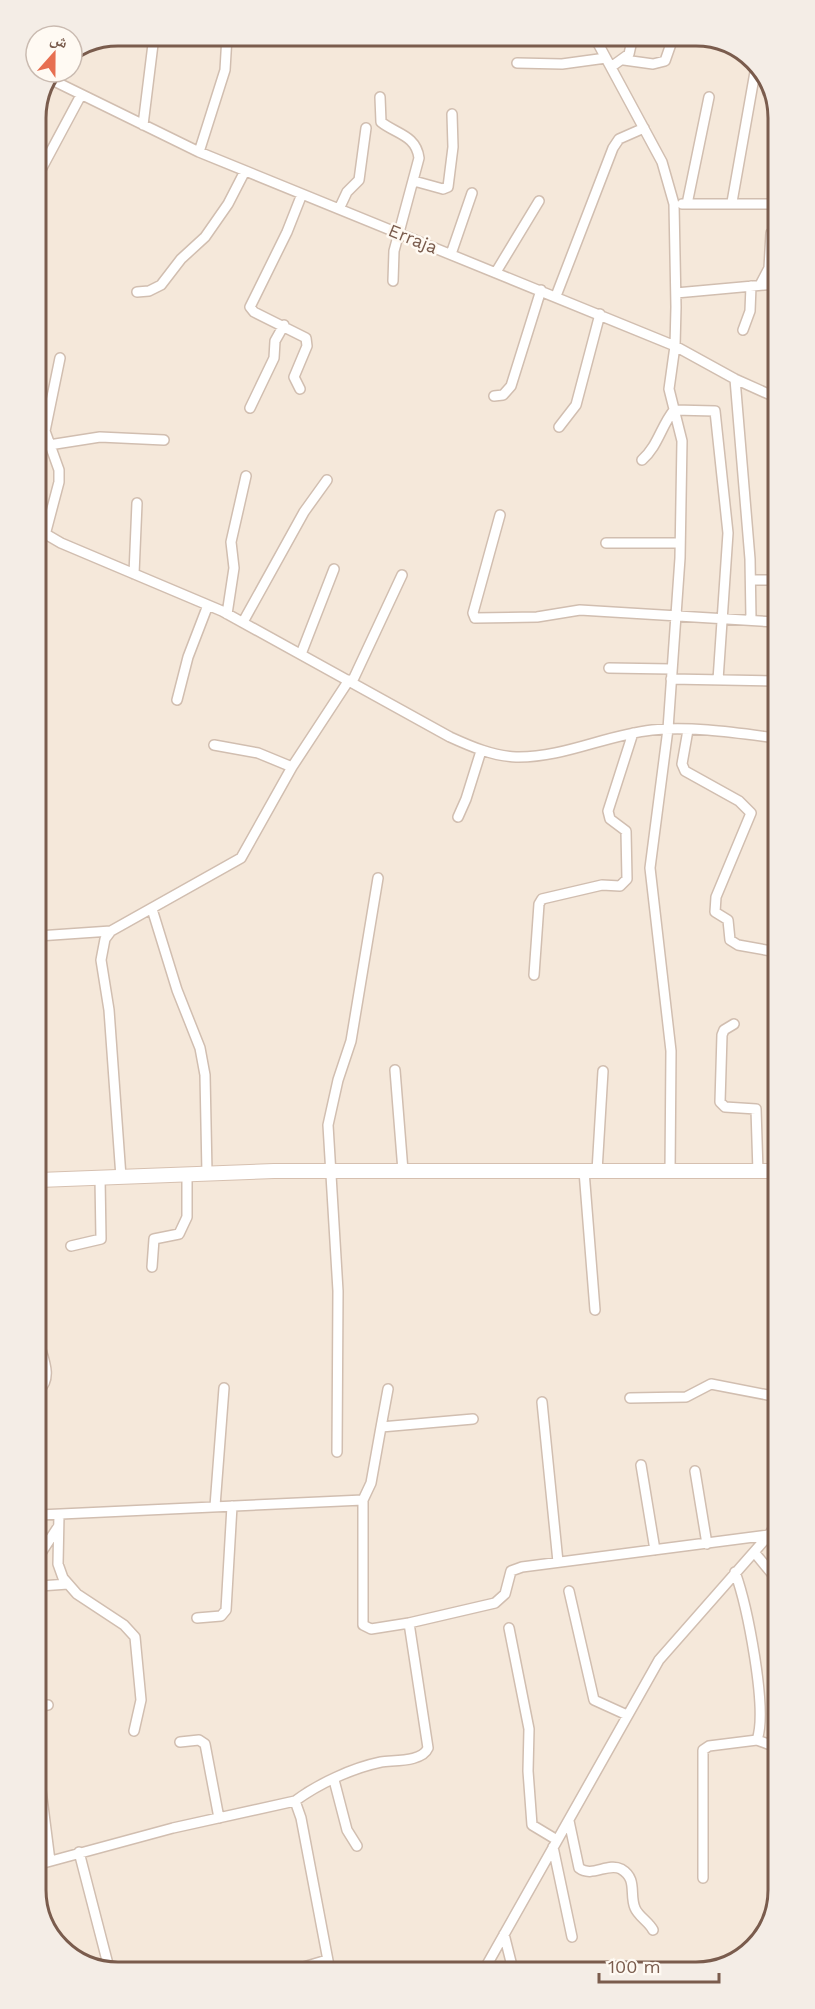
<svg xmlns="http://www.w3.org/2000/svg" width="815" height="2009" viewBox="0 0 815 2009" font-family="'Work Sans','Noto Naskh Arabic',sans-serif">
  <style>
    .residential { fill: #f5e8da }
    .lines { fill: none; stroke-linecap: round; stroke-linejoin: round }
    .street-casing { stroke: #d1beb0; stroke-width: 12 }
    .secondary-casing { stroke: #d6c0b0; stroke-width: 16 }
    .street { stroke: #fff; stroke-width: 9 }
    .secondary { stroke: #fff; stroke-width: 14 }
    .labels { text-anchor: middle; stroke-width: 5; stroke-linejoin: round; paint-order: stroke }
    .street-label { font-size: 18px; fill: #7a5c4d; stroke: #fffaf3 }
    .rim { fill: none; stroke: #7a5c4d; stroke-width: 3 }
  </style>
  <rect width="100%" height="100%" fill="#fdf6ec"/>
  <!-- residential -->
  <path class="residential" d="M119,36H702L747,53L775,92L779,1891L762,1940L723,1969L113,1973L68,1956L40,1917L36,114L55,72H72V55Z"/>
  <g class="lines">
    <!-- street casing -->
    <g class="street-casing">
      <path id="street" d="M594,36L662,162L674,204L676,307L675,346L669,389L682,441L680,558L668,729L650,868L671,1051L670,1172
        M624,60L653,64L665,61L672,41
        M517,63L562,64L606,58
        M611,67L629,54L633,36
        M52,80L199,152L675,346L735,379L775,397
        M380,97L381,122C396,134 416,135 419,158L394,251L393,281
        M143,125L154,36
        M199,152L225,70L227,36
        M36,179L81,95
        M414,181L443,189L448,187L453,147L452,114
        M732,202L755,72
        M682,204H775
        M687,204L709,97
        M339,209L347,192L359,180L366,128
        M451,254L472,193
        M496,272L539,201
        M760,285L769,268L771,233
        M137,292L149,291L161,285L181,259L205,237L228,204L245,171
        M676,293L775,284
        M556,296L613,148L619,139L644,128
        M743,330L750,311L751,286
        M735,379L750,559L751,619
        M300,389L294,377L307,346L306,338L254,312L250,307L287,232L302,194
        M494,396L503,395L511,386L541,290
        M250,408L274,358L275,341L284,325
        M559,427L576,405L600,314
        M49,445L100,437L164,440
        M642,460C658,446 661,426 674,410L715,411L728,533L718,680
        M500,515L473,613L475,618L537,617L580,610L776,622
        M37,529L61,543L222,611L450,737C472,747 493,756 516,757C563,758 606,735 652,730C692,726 737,733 776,738
        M45,535L59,482V470L45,431L60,358
        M606,543H679
        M134,574L137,503
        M751,580H776
        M227,614L234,568L231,542L246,476
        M243,622L304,512L327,480
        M301,654L334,569
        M609,668L671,669
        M671,679L776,681
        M352,682L402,575
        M177,700L188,657L208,605
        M688,730L682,764L685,771L739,801L751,813L716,897L715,912L728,920L730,940L738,945L777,952
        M214,745L258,753L292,767
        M458,817L466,799L481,751
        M152,909L177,990L200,1048L205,1075L207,1173
        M38,936L111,931
        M534,975L539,904L542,899L602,885L620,886L627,879L626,831L610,819L608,811L633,733
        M734,1024L724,1030L722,1035L720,1102L725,1107L756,1109L758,1172
        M395,1070L403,1171
        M584,1171L595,1310
        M597,1171L603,1071
        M121,1177L109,1010L101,960L105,939L111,931L241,858L292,767L349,680
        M71,1246L101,1239L100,1178
        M152,1267L154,1239L179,1234L187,1217V1175
        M39,1343C43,1358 53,1378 39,1390
        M630,1398L686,1397L711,1384L778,1397
        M542,1402L558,1562
        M381,1427L388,1389
        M337,1452L338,1291L328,1125L338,1080L351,1041L378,878
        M641,1465L655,1550
        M695,1471L707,1544
        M363,1500L371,1483L381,1427L473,1419
        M215,1506L224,1388
        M39,1515L363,1500V1625L371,1629L409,1623L428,1748C422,1762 395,1760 381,1762C352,1768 318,1784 295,1801
        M59,1515L58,1564L63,1578L77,1594L124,1625L135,1637L141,1700L134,1731
        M754,1552L778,1581
        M39,1556L58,1527
        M735,1572C747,1605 768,1709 757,1740L768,1744L779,1743
        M40,1586L68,1584
        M569,1591L594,1700L627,1715
        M197,1618L221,1616L226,1610L232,1506
        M409,1623L495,1603L505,1594L511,1571L522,1567L769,1535
        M509,1628L529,1729L528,1771L532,1825L557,1840
        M40,1706L48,1705
        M180,1742L199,1740L205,1744L219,1818
        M334,1780L347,1830L357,1846
        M40,1782L50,1861
        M569,1821L579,1868C592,1878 608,1862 621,1869C638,1879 629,1894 635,1908C638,1916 649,1922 653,1930
        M553,1847L572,1937
        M79,1852L110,1972
        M40,1864L173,1828L295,1801L301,1818L330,1971
        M703,1878V1750L709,1746L757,1740
        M504,1934L513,1970
        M484,1970L659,1660L769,1535L778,1521
        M287,1972L327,1960"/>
    </g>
    <!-- secondary casing -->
    <g class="secondary-casing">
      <path id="secondary" d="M39,1180L274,1171H777"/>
    </g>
    <!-- street -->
    <use href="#street" class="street"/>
    <!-- secondary -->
    <use href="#secondary" class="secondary"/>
  </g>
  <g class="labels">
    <!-- street labels -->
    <g class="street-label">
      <text transform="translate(413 239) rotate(22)" y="6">Erraja</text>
    </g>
  </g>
  <!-- crop -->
  <path d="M0 0H815V2009H0ZM118 46H696A72 72 0 0 1 768 118V1890A72 72 0 0 1 696 1962H118A72 72 0 0 1 46 1890V118A72 72 0 0 1 118 46Z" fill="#f4ede6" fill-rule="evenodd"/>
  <path class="rim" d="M118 46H696A72 72 0 0 1 768 118V1890A72 72 0 0 1 696 1962H118A72 72 0 0 1 46 1890V118A72 72 0 0 1 118 46Z"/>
  <!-- north arrow -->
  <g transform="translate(54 54) rotate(21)"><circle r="28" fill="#fffaf3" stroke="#cabbb1" stroke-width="1.5"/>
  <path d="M0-4.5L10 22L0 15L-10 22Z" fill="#e76f51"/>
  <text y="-9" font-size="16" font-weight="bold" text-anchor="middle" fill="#7a5c4d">ش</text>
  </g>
  <!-- scale -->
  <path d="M599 1973v9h120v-9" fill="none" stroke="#7a5c4d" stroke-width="3"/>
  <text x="608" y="1973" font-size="18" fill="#7a5c4d" stroke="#fffaf3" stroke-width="4.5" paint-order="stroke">100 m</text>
</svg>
